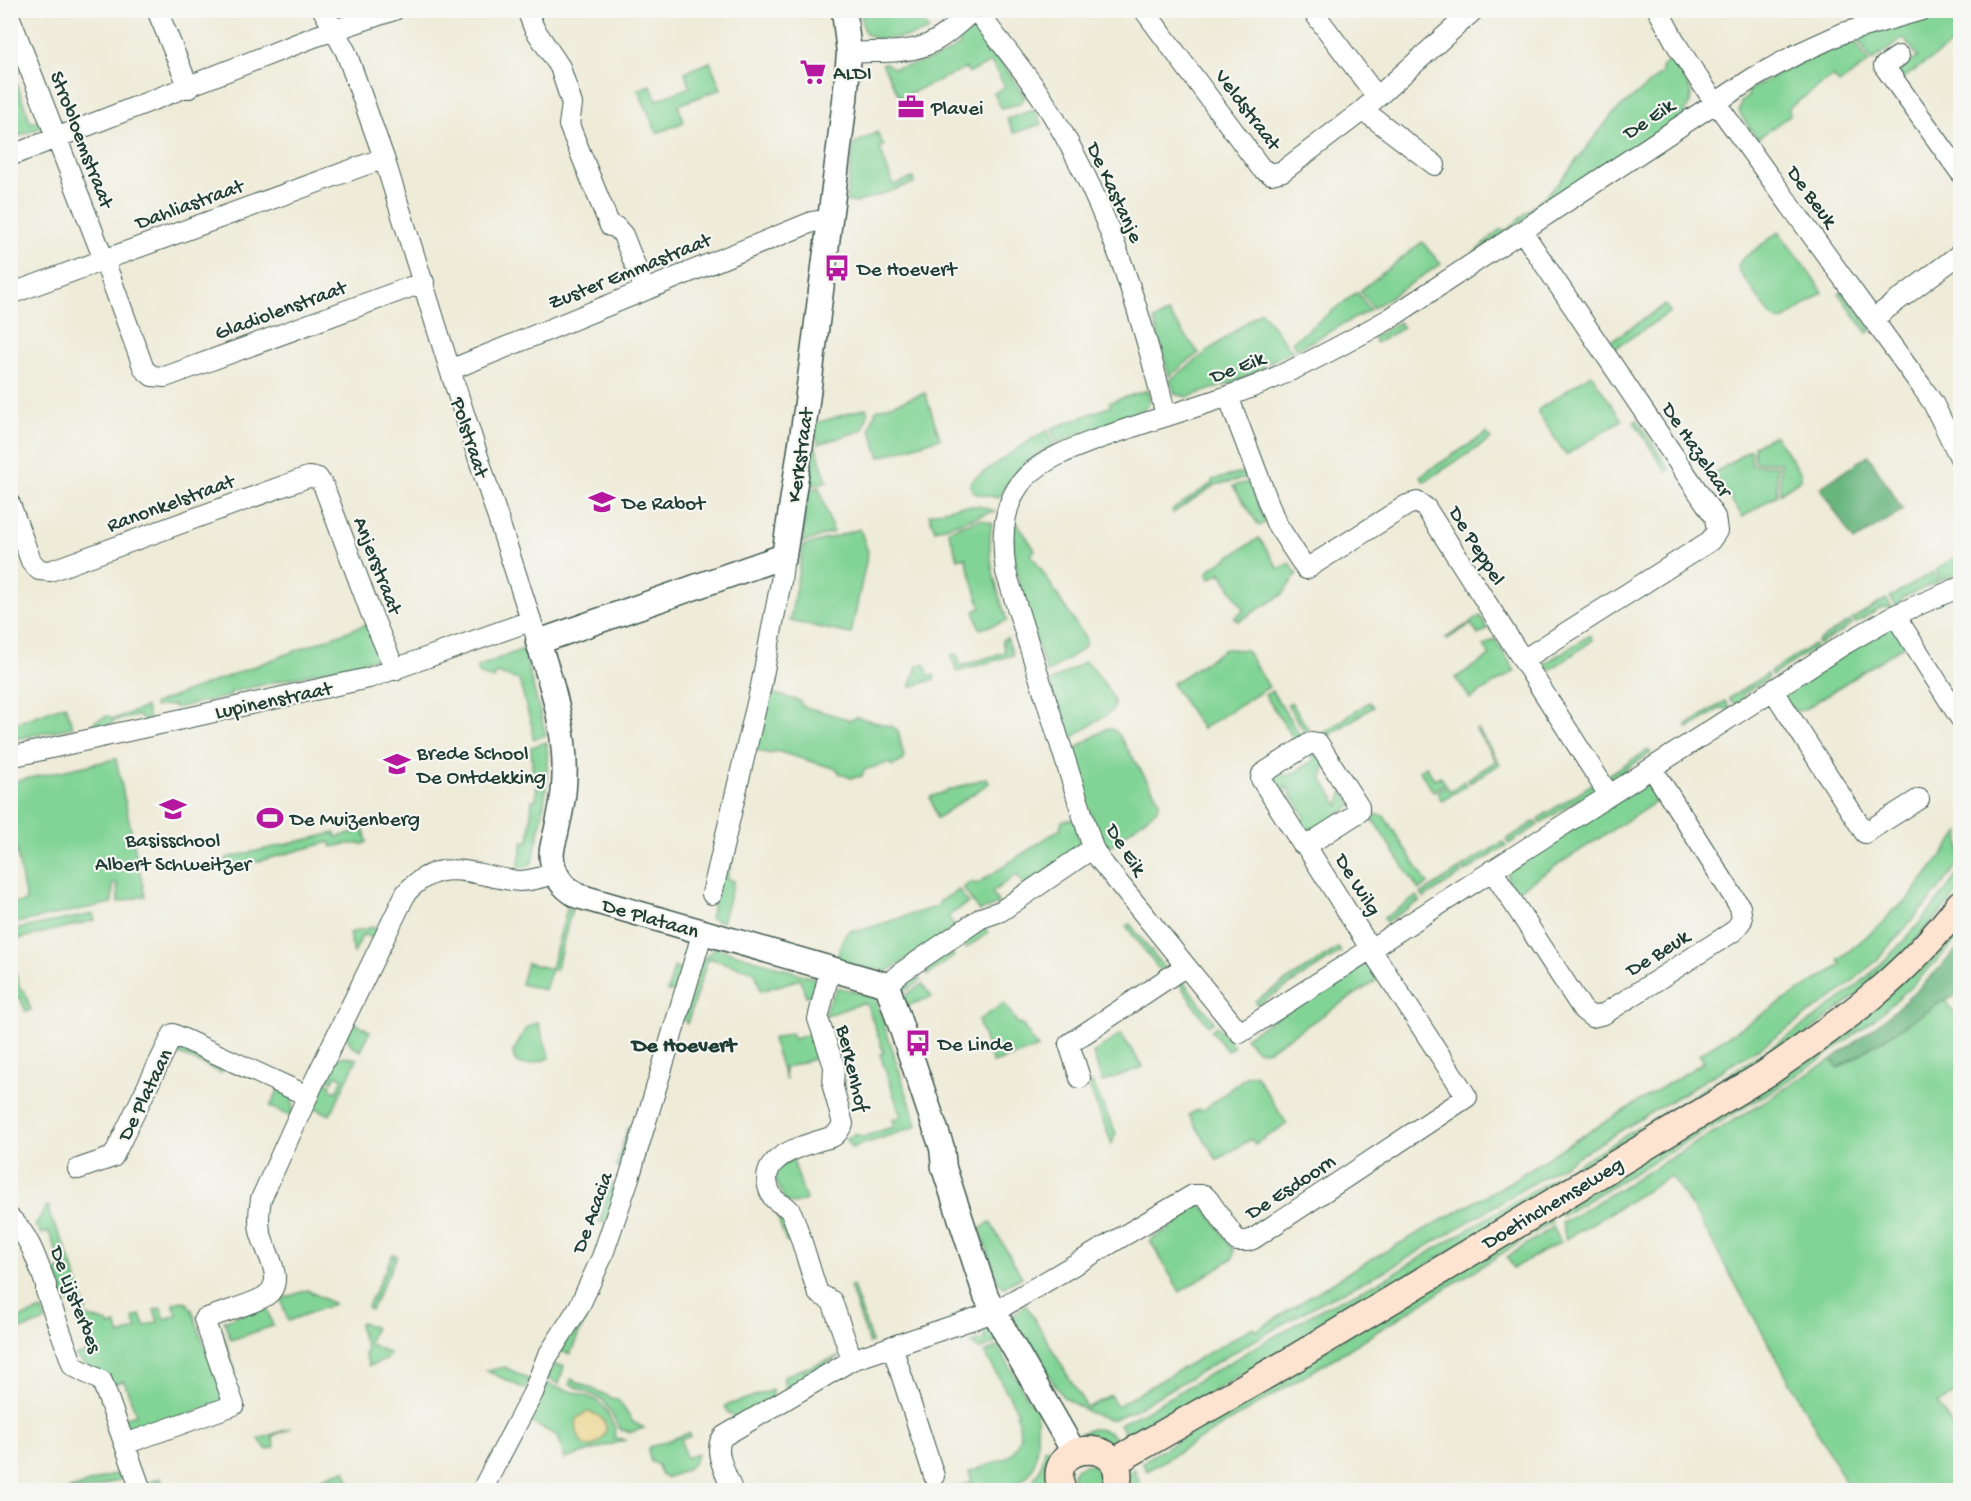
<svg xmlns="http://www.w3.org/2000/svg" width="1971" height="1501" viewBox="0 0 1971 1501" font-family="'Gochi Hand',sans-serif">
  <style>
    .green { fill: #82d496; stroke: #508865; stroke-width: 1.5 }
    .forest { fill: #69b67f; stroke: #447a5a; stroke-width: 1.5 }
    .sand { fill: #eeda9e; stroke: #868c69; stroke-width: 1.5 }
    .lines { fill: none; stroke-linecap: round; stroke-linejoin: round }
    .minor-casing { stroke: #3e574d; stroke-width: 22 }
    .tertiary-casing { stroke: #3e574d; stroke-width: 27 }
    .secondary-casing { stroke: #3e574d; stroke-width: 30 }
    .minor { stroke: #fff; stroke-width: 20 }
    .tertiary { stroke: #fff; stroke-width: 24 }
    .secondary { stroke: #fde4d1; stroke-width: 27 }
    .labels { text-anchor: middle; stroke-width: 4.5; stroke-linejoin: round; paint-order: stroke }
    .poi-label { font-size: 21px; fill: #1f3d34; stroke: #f6f6f2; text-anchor: start }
    .street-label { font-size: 21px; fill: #1f3d34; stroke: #f6f6f2 }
    .neighbourhood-label { font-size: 22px; font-weight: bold; fill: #1f3d34; stroke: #f6f6f2 }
  </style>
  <rect width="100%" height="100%" fill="#f6f6f2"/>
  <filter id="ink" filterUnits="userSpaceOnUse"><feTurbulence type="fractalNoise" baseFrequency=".0167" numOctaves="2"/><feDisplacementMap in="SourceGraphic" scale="12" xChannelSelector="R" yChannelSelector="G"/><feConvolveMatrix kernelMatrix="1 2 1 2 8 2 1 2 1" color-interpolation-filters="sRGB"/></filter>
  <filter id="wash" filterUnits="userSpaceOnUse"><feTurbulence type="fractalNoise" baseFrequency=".008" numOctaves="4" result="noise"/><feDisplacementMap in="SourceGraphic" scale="24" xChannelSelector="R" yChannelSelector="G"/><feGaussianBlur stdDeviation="1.35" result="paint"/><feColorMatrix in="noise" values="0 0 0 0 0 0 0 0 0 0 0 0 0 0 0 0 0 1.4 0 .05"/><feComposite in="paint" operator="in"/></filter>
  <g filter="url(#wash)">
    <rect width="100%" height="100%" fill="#eeebd8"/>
    <!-- green -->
    <path class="green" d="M861,11H916L929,30C917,36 874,45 866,33C861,28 862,18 861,11Z
      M1960,15V41L1955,42L1901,80L1900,70L1918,57L1904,38L1872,61L1856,37L1908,23Z
      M974,32C993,46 1011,77 1025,97L1019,104L1001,108L994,93L1005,87L991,62L969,73L966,68L900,98L882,63H886L893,68C917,65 940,59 960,45L959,39L966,34Z
      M1853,39L1869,62L1839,84L1833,76L1789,108L1790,115L1757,139L1739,112L1741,102L1749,95L1747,91L1783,71Z
      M10,47L20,72L11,76H10Z
      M1672,59C1681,74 1702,95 1684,111L1686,114L1473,254L1499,230H1507L1558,184L1612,115L1662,73V67Z
      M710,62L721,89L678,105L684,122L657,133L638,90L650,85L657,100L690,87L685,72Z
      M16,82L31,123L45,118L47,125L19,136L11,114V84Z
      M1034,110L1042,124L1014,133L1007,119Z
      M877,132L884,146L880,148L893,185L913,178L914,183L856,203L846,201L854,144Z
      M1779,232L1823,292L1785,319L1780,321L1772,317L1739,271L1738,266L1742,259Z
      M1422,242L1441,264L1373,308L1360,291Z
      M1843,291L1872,330L1867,333L1839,294Z
      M1357,292L1370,310L1297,349L1292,342Z
      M1665,305L1670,312L1614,349L1609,342Z
      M1261,311L1292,351L1265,364L1261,370L1232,383L1187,397L1175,394L1170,380Z
      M1168,313L1199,353L1169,376L1154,320Z
      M1399,322L1403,328L1376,343L1373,337Z
      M1591,374L1622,420L1566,455L1538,413V410Z
      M1148,390C1150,399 1151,405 1143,410L1057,443L1051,429L1111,406L1109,402Z
      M925,393L940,438L880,457L870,428L876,410Z
      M866,408L868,413L863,430L819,444L815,434L816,423Z
      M1637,420L1670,470L1666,472L1634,422Z
      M1048,430L1054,444C1029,457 1011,473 999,498L974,493L970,484L971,481L1032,439Z
      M1487,433L1491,439L1424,482L1420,476Z
      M1773,436L1776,437L1801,473L1800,480L1780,493V462H1754V446Z
      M814,442L827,481L808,487Z
      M1751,449V465H1777V495L1743,517L1713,474Z
      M1245,472L1247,478L1215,485L1173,513L1172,510L1212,483V480Z
      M1249,482L1265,523L1259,526L1233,486Z
      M819,487L833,532L802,543L807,491Z
      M959,506H979L995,511L935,530L929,514Z
      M980,519L992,523C985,557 997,588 1007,621L980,629L974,611L981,608L965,557L958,559L948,530Z
      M1013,523L1018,524L1035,550L1031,554L1086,640L1085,646L1081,650L1047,673C1032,626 1010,572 1013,523Z
      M860,529L868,552L851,634L790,621L803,546Z
      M1259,538L1279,569L1290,563L1297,574L1282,595L1239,621L1234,618L1244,610L1221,573L1210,579L1207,573L1211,568Z
      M1960,554V573L1941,580L1936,570Z
      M1933,572L1939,581L1902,598L1899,606L1897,607L1890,597Z
      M1886,599L1893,609L1883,607L1855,623L1852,619Z
      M1480,616L1488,629L1478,635L1471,624L1447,639L1446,638Z
      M1850,621L1852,625L1819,645L1817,642Z
      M367,624L379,658L231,692V696L175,708L173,705L154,707V704Z
      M1894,626L1906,644L1805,709L1794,712L1783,695L1859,645Z
      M1590,635L1593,640L1552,669L1543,668L1541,666Z
      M1007,638L1013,655L957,672L951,655L957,654L961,666L1005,652L1002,640Z
      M1495,639L1515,671L1470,699L1462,686L1455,678L1490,656L1484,646Z
      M1814,644L1816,647L1772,676L1770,672Z
      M523,649L546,735L533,739L532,727L519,680L496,673L494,679L480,675L477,667Z
      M1225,649L1246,650L1269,687L1202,729L1172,684Z
      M1084,662C1092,664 1111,692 1114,702C1115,707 1114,707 1112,711L1067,741L1050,682Z
      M925,664L929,676L934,675L935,679L910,687L917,666Z
      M1767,674L1769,678L1744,694L1742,702L1739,704L1731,702L1729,698Z
      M765,691L800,701L802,706L851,720L857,717L893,727L898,731L904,757L902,761L893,766L888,763L864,770L862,776L851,778L840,774L837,769L776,751L770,754L752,749Z
      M1272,691L1303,740L1297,744L1265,695Z
      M1725,701L1731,710L1721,708L1688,729L1686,726Z
      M1291,702L1312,735L1308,737L1287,705Z
      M1369,702L1373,707L1323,739L1322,734Z
      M65,705L73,727L15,739L11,725Z
      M146,707L149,719L145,720L138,716L113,721L108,728L93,731L92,725L95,721L107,716L114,719Z
      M1107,728L1116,731L1160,801L1156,810L1105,850L1098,838L1071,751Z
      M1478,729L1500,764L1470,783L1468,779L1496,761L1476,730Z
      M547,742C549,777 545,808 537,841C535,850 535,861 527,867L518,868L523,841H529L532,800H536L537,781H533L531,747Z
      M1312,749L1326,763L1322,779L1339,806L1343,790L1352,805L1305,839L1301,833L1304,815L1286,786L1281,802L1270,776L1272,772L1289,776L1314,760V756L1303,753Z
      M1648,750L1651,753L1626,769L1624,778L1615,781L1605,777Z
      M116,759L145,896L118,902L117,883H113L112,903L11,924V904L26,901L11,821V782Z
      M1426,766L1434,779L1440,776L1445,784L1433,791L1419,770Z
      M986,778L989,783L937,818L930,797Z
      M1464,781L1467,785L1442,801L1437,792L1446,786L1450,791Z
      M1595,782L1592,797L1587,801L1578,799L1541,823L1538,819Z
      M1644,785L1656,790L1662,798L1514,893L1507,878L1509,869Z
      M1369,814L1384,816L1428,884L1419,890Z
      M1074,819L1080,840L1076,850L1025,886L1017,875L992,892L999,904L979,911L963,888L971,882L977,884L1060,829L1062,821Z
      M1535,821L1538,825L1509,844L1506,840Z
      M364,830L367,842L363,844H347L332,847L330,842L229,869L226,858L335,833L336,837Z
      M1960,832V861L1938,891L1875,962L1839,993L1759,1048L1389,1269L1316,1305L1134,1410L1114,1419H1107L1088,1412L1063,1397L1015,1323L1013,1315L1026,1305L1087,1408L1110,1395L1117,1406L1253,1327L1256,1331L1352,1270L1510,1182L1564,1147L1704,1062L1699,1054L1841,965L1838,960L1884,922L1892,911L1906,902Z
      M1503,842L1506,846L1465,872L1462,867Z
      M729,844L736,845L727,879L734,881L722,922L710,918Z
      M1460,869L1462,874L1424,898L1421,894Z
      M1960,871V888L1952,900L1885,974L1770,1061L1130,1441L1119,1424L1144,1412L1325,1307L1383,1280L1752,1060C1788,1036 1826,1012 1860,983C1898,950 1931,912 1960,871Z
      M959,890L968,903L948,916L955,927L887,972L836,962C840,950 842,924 859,931L938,906L940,901Z
      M1417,896L1420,901L1386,922L1384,918Z
      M567,908L572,909L556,970L551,969L545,990L521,984L527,963L551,969Z
      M93,914L95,920L11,941V930Z
      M1960,919V935L1954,943L1912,986L1870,1023L1831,1052L1777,1088L1561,1216L1559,1206L1744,1097Z
      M1130,924L1165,969L1161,972L1126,926Z
      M983,925L988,933L966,948L961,940Z
      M373,927L379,930L374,939L363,934L354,953L349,933Z
      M715,947L817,979L814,1006L810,995L806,996L800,979L761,991L755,972L708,958L687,1024L683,1019L701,962Z
      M1338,948L1341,952L1258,1005L1255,1001Z
      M949,949L954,956L928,975L922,967Z
      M11,959L21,991L24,990L31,1010L26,1012L20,997L11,1000Z
      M1361,965L1371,966L1382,977L1269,1050C1257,1054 1252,1046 1245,1037Z
      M674,967L683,972L677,992H667Z
      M915,972L921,980L899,995L904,980Z
      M1180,977L1214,1022L1208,1026L1177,980Z
      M922,984L932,997L906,1006L903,997Z
      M838,987L875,997L917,1125L915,1127L851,1148L847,1139L855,1134L863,1137L895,1126L893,1120L901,1117L880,1054L884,1053L867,1005L862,1003L825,1016L827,1005Z
      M1946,999L1960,1025V1390L1938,1404L1960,1439V1488L1957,1490H1850L1697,1215L1671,1176L1566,1239L1562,1223L1749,1111L1832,1059L1839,1068Z
      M1004,1003L1018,1024L1021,1023L1038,1048L993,1063L978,1021Z
      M351,1021L370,1031L361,1051L352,1046L346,1036Z
      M538,1022L550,1058C536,1062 514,1073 513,1052L526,1028Z
      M1217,1026L1234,1046L1227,1051L1211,1030Z
      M816,1032L823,1056L784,1068L786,1081L772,1039L791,1033L794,1039Z
      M1121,1034L1143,1067L1102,1082L1093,1053Z
      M178,1044L226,1064L221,1073L171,1050Z
      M343,1056L357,1059L330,1115L311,1106L323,1081L331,1084L330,1089L337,1092L343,1078L336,1075L333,1081L325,1077L336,1059Z
      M1255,1074L1287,1124L1255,1144L1251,1139L1217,1160L1189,1115L1199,1109L1202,1111L1247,1076Z
      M1092,1083L1116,1133L1112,1144L1088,1084Z
      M279,1088C292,1096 297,1101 290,1116L270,1107Z
      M628,1127L635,1129L624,1170L616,1167Z
      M792,1157L806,1200L794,1204L785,1201L773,1174Z
      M611,1182L616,1195L607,1222H599Z
      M1191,1203L1201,1205L1208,1211L1234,1251L1233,1258L1180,1292L1150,1240L1182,1221L1177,1210Z
      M47,1206L49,1207C49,1223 60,1232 65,1246C73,1267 80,1289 86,1311H84L57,1293L62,1291L55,1271L62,1268L49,1232L42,1234L35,1225Z
      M775,1209H779L793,1234L789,1242H786Z
      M1544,1215L1552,1222L1341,1354L1147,1471L1142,1462Z
      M990,1222L1022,1277L1004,1287L997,1281L980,1229Z
      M1553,1227L1561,1242L1513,1268L1507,1257Z
      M393,1254L397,1256L371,1310L367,1308Z
      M853,1286L872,1342L869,1343L850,1287Z
      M307,1290L334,1304L288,1321L281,1299Z
      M182,1301L187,1303L192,1310L222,1394L221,1403L132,1434L122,1419L136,1414L124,1381L110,1385L75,1356L90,1351L80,1322L82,1317L78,1311L86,1316L108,1323L109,1326L116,1324L120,1335L137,1329L133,1318L140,1315L145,1326L158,1322L154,1310L161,1308L165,1319L177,1315L173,1303Z
      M266,1305L273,1326L231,1340L224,1321Z
      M586,1308L590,1309L570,1354L560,1351Z
      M42,1310L46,1321L11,1333V1321Z
      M361,1322L375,1328L368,1343L389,1353L386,1360L369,1366L364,1352L367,1351L359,1326Z
      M220,1325L236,1373L231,1375L217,1334Z
      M982,1327C991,1328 993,1335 997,1342L980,1350L972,1343L985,1339Z
      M998,1346L1031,1404L1035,1402C1038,1418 1039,1458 1031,1471C1027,1479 1013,1487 1005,1490C995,1494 971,1490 959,1490L958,1487L972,1482L969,1472C979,1468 1003,1461 1010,1455C1022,1444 1022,1427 1015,1414L1018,1412L985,1353Z
      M840,1356L786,1391L783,1376Z
      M553,1365L564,1366L559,1384L546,1378Z
      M505,1367L530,1380L525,1389L487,1371Z
      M571,1379L619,1401L633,1422L644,1428L631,1432L621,1430L603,1400L570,1384Z
      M545,1383C559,1390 588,1393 600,1403C606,1408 611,1421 615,1428L614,1437L625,1440L565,1459L558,1436L528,1421Z
      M772,1390V1399L737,1418L728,1413L725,1406Z
      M291,1428L272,1436L275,1447L267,1450L259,1439Z
      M1092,1429C1105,1428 1114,1434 1121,1445L1115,1448L1084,1438L1081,1433Z
      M689,1433L691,1436L681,1440L686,1458L697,1454C695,1469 679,1473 666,1478L661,1475L657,1464L651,1462L648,1451L650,1447Z
      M1057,1444C1061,1456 1051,1480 1043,1490H1038L1033,1481L1041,1467L1044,1449Z
      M1088,1464C1104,1467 1105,1476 1102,1490H1074L1073,1474L1077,1468Z
      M1134,1468L1139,1481L1135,1490H1124L1130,1472Z
      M345,1470L351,1487L340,1490H327L322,1478Z
      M124,1471L125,1473L121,1479L89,1490H67Z
      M161,1478L165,1490H149L145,1484Z"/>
    <!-- forest -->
    <path class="forest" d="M1868,455L1903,510L1854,541L1820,488Z
      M1960,946V995L1946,999L1838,1068L1832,1059C1879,1026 1922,989 1960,946Z"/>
    <!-- sand -->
    <path class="sand" d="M587,1412C612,1415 612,1441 587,1447C578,1441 575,1428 577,1418Z"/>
  </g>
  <g filter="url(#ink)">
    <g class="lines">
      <!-- minor casing -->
      <g class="minor-casing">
        <path id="minor" d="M157,10L189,88
          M323,10L346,52L384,158L450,370L538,642
          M527,10L534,28L560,67L572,104L569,125L610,226L616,227L623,235L645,290
          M976,10C998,40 1022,68 1042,98C1105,196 1139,303 1166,416
          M1144,10L1261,168L1271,174L1283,171L1363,110L1474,10
          M1312,10L1377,97
          M1658,10L1678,47L1700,81L1922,387L1933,403L1960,458
          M1922,10L1843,33L1797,54L1753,78L1389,319C1337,348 1284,377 1228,396C1185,411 1141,423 1098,439C1074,448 1045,458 1026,477C1002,502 1001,540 1006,572L1093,848L1100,860L1240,1033L1843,645L1895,615L1960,587
          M10,18L104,260L144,369L152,376L165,377L424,282
          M849,53C873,51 901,54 924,46C943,39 959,23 974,10
          M1899,56L1884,66L1960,172
          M1363,110L1435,165
          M10,156L314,37L394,10
          M1522,231L1715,517L1717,531L1710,541L1523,660
          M10,294L384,158
          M1873,319L1960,254
          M450,370L812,222L819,221L828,224
          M1228,396L1276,523L1306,569L1407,505L1417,502L1426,508L1609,795
          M10,504L31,561L39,570L50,571L308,477L318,478L324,487L371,613L395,670
          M1895,615L1960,718
          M1773,690L1865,833L1919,799
          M10,757L369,678L530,621
          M1492,870L1583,1010L1592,1017L1604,1014L1734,931L1742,920L1740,907L1652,768
          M712,894L761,686L781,581L784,556
          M830,969L818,1019L834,1066L833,1087L843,1124L838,1132L834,1136C808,1145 750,1155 772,1196C777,1205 788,1204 792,1214C802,1239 809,1267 818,1293L832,1301L852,1360
          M887,985L899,974L981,918L1001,911L1093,848
          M1080,1078L1069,1044L1186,966
          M78,1169L113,1157L173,1034L308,1096
          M10,1218C30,1236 37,1261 46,1285V1291L73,1366L102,1381L141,1490
          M892,1346L934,1476
          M125,1444L234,1405L204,1319C223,1312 244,1307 262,1298C290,1284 265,1253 260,1231C258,1220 259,1210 261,1199L315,1080L406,893C442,852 477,878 519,881C532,881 543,877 555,873
          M482,1490L533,1393L547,1357L579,1307L602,1257L630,1175L703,931
          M732,1490C727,1475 711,1449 724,1436L852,1360L994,1312L1193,1195H1204L1208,1199L1237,1241H1247L1253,1239L1467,1097L1370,948L1306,846L1302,844L1261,779L1262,774L1312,742L1318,743L1359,807V812L1306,846"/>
      </g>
      <!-- tertiary casing -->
      <g class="tertiary-casing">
        <path id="tertiary" d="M844,10L849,53L845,100L806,410L784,556L538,642C554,689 568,738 564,787C563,801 560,815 557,828C555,839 550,850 552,860C554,877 564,888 578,896L887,985L942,1148L944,1168L986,1296L1009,1339L1074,1452"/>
      </g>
      <!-- secondary casing -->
      <g class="secondary-casing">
        <path id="secondary" d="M1114,1462L1287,1363L1767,1073C1843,1021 1905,978 1960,904
          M1062,1490C1042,1437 1135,1437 1115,1490"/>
      </g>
      <!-- minor -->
      <use href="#minor" class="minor"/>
      <!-- tertiary -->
      <use href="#tertiary" class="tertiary"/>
      <!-- secondary -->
      <use href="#secondary" class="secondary"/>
    </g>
  </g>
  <!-- icons -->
  <defs>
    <g id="supermarket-bare" transform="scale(2.07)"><path d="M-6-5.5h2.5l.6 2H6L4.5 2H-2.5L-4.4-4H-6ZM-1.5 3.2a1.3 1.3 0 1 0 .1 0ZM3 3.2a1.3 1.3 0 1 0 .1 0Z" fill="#b5179e" stroke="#f6f6f2" stroke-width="2.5" paint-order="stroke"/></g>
    <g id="office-bare" transform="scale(2.07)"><path d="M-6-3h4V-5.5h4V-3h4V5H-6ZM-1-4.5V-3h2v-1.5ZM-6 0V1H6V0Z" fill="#b5179e" stroke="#f6f6f2" stroke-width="2.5" paint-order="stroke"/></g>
    <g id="bus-bare" transform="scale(2.07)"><path d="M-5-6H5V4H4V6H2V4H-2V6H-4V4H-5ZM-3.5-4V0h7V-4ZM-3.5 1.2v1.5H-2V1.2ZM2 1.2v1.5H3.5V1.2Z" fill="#b5179e" stroke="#f6f6f2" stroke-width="2.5" paint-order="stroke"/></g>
    <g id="school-bare" transform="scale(2.07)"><path d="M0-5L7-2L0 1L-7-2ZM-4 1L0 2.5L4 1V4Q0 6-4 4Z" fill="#b5179e" stroke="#f6f6f2" stroke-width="2.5" paint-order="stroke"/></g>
    <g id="stadium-bare" transform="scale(2.07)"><path d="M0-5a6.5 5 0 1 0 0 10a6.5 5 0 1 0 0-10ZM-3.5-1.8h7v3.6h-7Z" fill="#b5179e" stroke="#f6f6f2" stroke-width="2.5" paint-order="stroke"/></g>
  </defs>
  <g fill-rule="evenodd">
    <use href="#supermarket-bare" x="813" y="72"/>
    <use href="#office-bare" x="911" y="107"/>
    <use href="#bus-bare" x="837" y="268"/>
    <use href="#school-bare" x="602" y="502"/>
    <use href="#school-bare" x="397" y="764"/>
    <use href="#school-bare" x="173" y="809"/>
    <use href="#stadium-bare" x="270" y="818"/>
    <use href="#bus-bare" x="918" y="1043"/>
  </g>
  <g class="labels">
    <!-- poi labels -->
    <g class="poi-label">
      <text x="833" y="79">ALDI</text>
      <text x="931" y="114">Plavei</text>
      <text x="857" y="275">De Hoevert</text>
      <text x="622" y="509">De Rabot</text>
      <text x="417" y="759">Brede School<tspan x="417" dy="24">De Ontdekking</tspan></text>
      <text x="290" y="825">De Muizenberg</text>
      <text x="173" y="846" text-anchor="middle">Basisschool<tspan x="173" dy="24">Albert Schweitzer</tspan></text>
      <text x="938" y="1050">De Linde</text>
    </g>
    <!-- street labels -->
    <g class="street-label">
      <text transform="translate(1249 109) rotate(53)" y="7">Veldstraat</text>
      <text transform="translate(1648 118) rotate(-34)" y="7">De Eik</text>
      <text transform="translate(83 139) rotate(69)" y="7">Strobloemstraat</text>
      <text transform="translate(1116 192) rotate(65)" y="7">De Kastanje</text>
      <text transform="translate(1813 196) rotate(54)" y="7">De Beuk</text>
      <text transform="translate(189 203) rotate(-20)" y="7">Dahliastraat</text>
      <text transform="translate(629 270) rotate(-22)" y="7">Zuster Emmastraat</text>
      <text transform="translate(280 309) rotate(-20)" y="7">Gladiolenstraat</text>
      <text transform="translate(1237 366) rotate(-21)" y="7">De Eik</text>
      <text transform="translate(471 437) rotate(72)" y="7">Polstraat</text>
      <text transform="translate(1698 449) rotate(56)" y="7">De Hazelaar</text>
      <text transform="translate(799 455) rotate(-82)" y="7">Kerkstraat</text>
      <text transform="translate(170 502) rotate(-20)" y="7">Ranonkelstraat</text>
      <text transform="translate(1478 545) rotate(58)" y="7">De Peppel</text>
      <text transform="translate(379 565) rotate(69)" y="7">Anjerstraat</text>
      <text transform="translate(273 699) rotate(-12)" y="7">Lupinenstraat</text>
      <text transform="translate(1127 849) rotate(57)" y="7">De Eik</text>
      <text transform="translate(1359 884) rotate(58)" y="7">De Wilg</text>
      <text transform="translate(651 917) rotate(16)" y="7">De Plataan</text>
      <text transform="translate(1657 952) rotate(-32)" y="7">De Beuk</text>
      <text transform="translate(854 1068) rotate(77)" y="7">Berkenhof</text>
      <text transform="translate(144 1094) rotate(-64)" y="7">De Plataan</text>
      <text transform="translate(1290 1186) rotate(-33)" y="7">De Esdoorn</text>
      <text transform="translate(1552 1202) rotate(-31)" y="7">Doetinchemseweg</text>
      <text transform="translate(591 1212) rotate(-70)" y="7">De Acacia</text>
      <text transform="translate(77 1299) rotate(69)" y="7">De Lijsterbes</text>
    </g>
    <!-- neighbourhood labels -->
    <g class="neighbourhood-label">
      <text x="684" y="1051">De Hoevert</text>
    </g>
  </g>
  <!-- margin -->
  <rect width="1971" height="1501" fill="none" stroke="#f6f6f2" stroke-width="36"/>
</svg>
